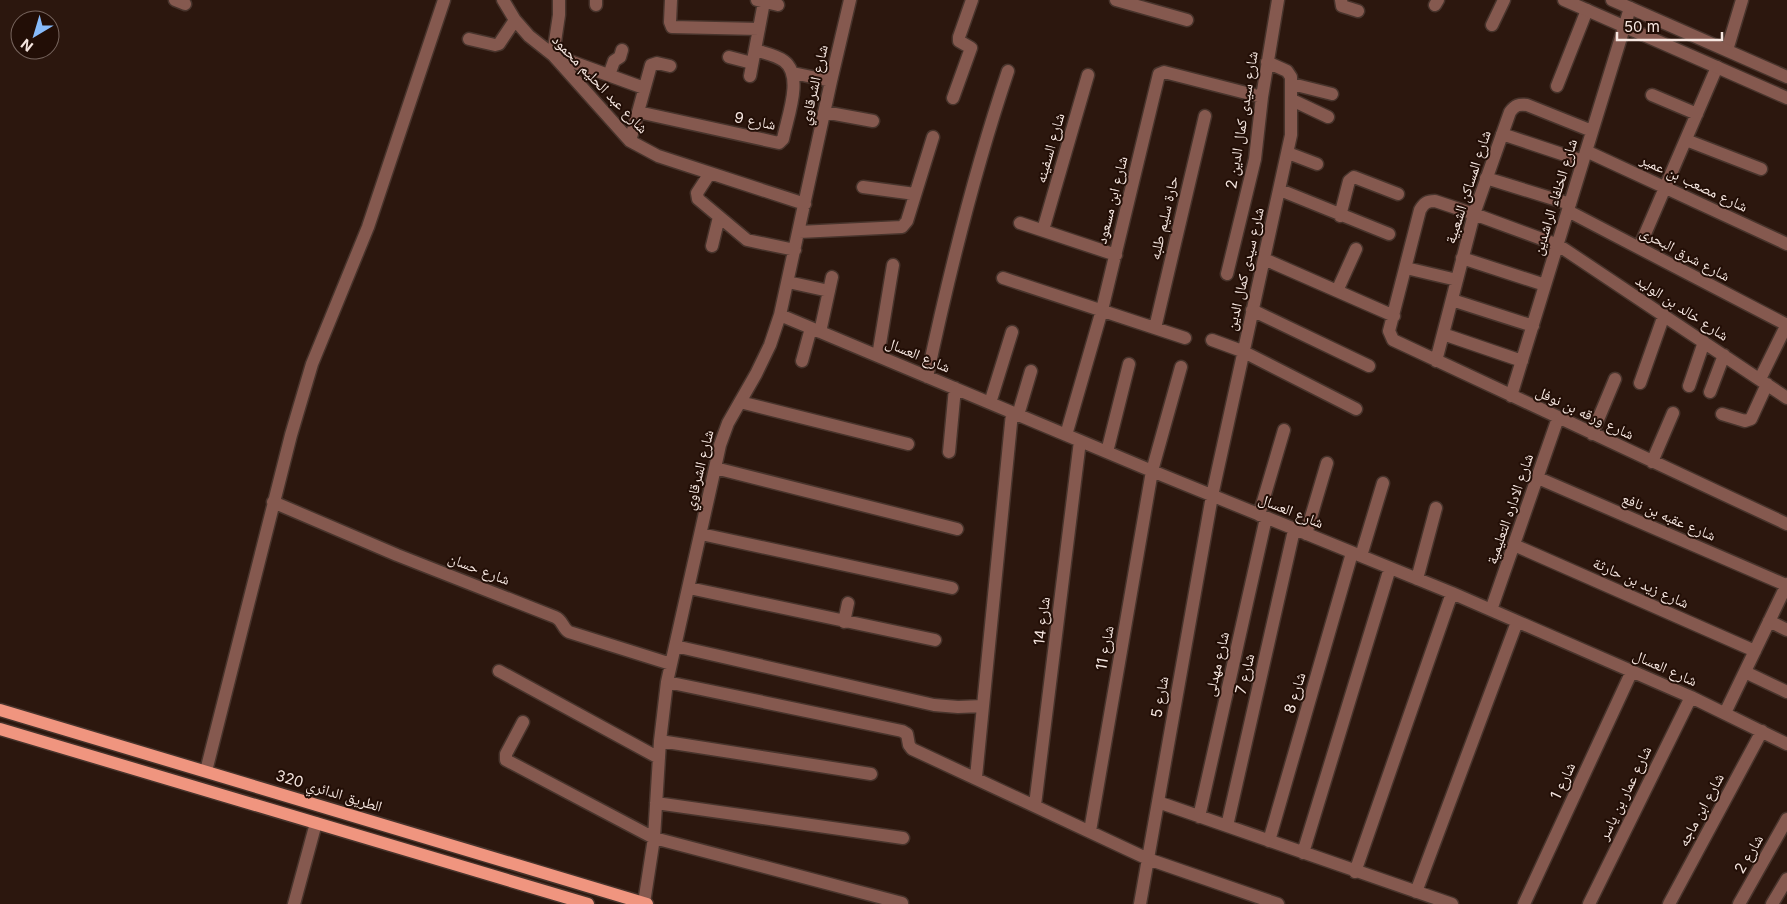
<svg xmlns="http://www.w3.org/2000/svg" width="1787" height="904" viewBox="0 0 1787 904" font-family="Inter,'Noto Naskh Arabic',sans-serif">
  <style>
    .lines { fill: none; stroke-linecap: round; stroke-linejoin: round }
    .minor-casing { stroke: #48342c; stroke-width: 15 }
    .tertiary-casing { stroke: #48342c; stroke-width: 15 }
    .primary-casing { stroke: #48342c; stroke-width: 15 }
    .minor { stroke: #85594f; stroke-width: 12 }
    .tertiary { stroke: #85594f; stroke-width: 12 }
    .primary { stroke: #f0957f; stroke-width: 12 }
    .labels { text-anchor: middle; stroke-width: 4; stroke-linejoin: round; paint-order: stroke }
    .street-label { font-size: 15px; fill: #f6e7e1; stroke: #220e06 }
  </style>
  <rect width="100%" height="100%" fill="#2c170e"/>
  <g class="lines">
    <!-- minor casing -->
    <g class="minor-casing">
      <path id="minor" d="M175,0L185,4
        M503,0L515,20L529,36L553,55L630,141L658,156L805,204
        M559,0V15L553,55L644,88
        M671,0L670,22L672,27L759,29
        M757,0L778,5
        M1116,0L1187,20
        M1341,0L1342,6L1358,11
        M596,5V0
        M1435,5L1438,0
        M1492,25L1504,0
        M469,39L495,45L499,44L515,20
        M1727,50L1742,0
        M729,57L752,63
        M793,73L831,81
        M609,75L614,61L620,57L622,50
        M750,76L764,2
        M1292,84L1332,94
        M1557,86L1587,10
        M1652,95L1697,114
        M953,98L971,48L959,41V37L972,0
        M1292,100L1328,117
        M638,112L779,143L783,139C787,118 804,76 784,61C776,55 764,53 755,50
        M824,112L873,121
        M1502,134L1583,161
        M1686,140L1761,169
        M630,141L651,65L657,63L670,66
        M1586,151L1787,244
        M1288,153L1317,164
        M710,173L697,193L698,199L747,240L795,250
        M1486,178L1570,204
        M863,187L915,194
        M1280,190L1389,234
        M1568,211L1787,325
        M1340,216L1349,181L1354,177L1398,194
        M1020,223L1116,255
        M1043,230L1088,75
        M799,232L902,227L907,221L933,137
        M712,246L719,217
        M1639,248L1717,67
        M1462,258L1545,285
        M1264,259L1394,316
        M1406,268L1457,280
        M1227,274L1255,159L1262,97L1278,0
        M1003,278L1185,338
        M788,282L829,291
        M1337,291L1356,249
        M1452,300L1533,326
        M1252,310L1369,366
        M780,315L1152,471L1452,593L1691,697L1787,744
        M1155,328L1205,116
        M820,332L832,277
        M1443,334L1522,361
        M1212,340L1242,351L1356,409
        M878,356L893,265
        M802,361L811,328
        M1436,361L1474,214L1510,112C1515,105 1519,104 1527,105L1592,131
        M927,377C949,273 974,172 1008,71
        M1760,379L1787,324
        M1640,383L1664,315
        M1689,386L1704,342
        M1710,392L1724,355
        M1511,396L1630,8
        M1787,398L1558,245L1474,214L1435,201C1427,201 1424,203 1420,210L1389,331L1393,340L1787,524
        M740,402L908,444
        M990,403L1012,332
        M1722,414L1745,421L1751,419L1767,384
        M1018,415L1031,371
        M1592,434L1615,379
        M1066,435L1102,310L1159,74L1164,72L1262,97
        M949,452L955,388
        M1107,452L1129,364
        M1652,462L1673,413
        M715,468L957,529
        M1538,478L1786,585
        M273,502L397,555L555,617C563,620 562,628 569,632L671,664
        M1259,515L1284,430
        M701,534L952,588
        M1306,534L1327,463
        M1514,545L1755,651
        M1361,556L1383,483
        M1417,579L1436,508
        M689,588L935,640
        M1491,610L1558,418
        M1769,621L1787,630
        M844,622L848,603
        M675,646L934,705L958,707L983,706
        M499,671L659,758
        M1745,672L1787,692
        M667,682L902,731L907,734L909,745L912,749L1148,859L1278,904
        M1725,713L1787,584
        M523,722L506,754V760L654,838L902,903
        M660,741L871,774
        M206,771L291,435L312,364L368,227L444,0
        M976,777L1012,413
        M1158,802L1452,904
        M656,803L903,838
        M1035,805L1080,441
        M1199,817L1266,518
        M1227,826L1294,530
        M1090,831L1152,471L1181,367
        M1269,841L1352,553
        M1303,853L1390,568
        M1355,872L1452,593
        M1416,892L1517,622
        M644,903L654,838L660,741L667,682L715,468L720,445L728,423L756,374L770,345L780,315L831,81L850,0
        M294,904L316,823
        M1140,904L1212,496L1291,135V77L1287,71L1267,62
        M1524,904L1632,671
        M1589,904L1691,697
        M1669,904L1762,731
        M1739,904L1787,819
        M1772,904L1787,879"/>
    </g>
    <!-- tertiary casing -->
    <g class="tertiary-casing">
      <path id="tertiary" d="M1564,0L1787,98
        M1612,0L1787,77"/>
    </g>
    <!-- primary casing -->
    <g class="primary-casing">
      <path id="primary" d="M0,710L647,904
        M0,729L588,904"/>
    </g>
    <!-- minor -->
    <use href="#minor" class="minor"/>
    <!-- tertiary -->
    <use href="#tertiary" class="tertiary"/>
    <!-- primary -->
    <use href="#primary" class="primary"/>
  </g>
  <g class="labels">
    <!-- street labels -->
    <g class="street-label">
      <text transform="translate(600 84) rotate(46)" y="5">شارع عبد الحليم محمود</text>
      <text transform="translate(814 85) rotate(-77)" y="5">شارع الشرقاوي</text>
      <text transform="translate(1242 120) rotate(-81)" y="5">شارع سيدى كمال الدين 2</text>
      <text transform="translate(755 121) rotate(11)" y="5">شارع 9</text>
      <text transform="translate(1050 148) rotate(-74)" y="5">شارع السفينه</text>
      <text transform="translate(1694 183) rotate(25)" y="5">شارع مصعب بن عمير</text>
      <text transform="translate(1468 187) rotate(-72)" y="5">شارع المساكن الشعبية</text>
      <text transform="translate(1555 197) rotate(-73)" y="5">شارع الخلفاء الراشدين</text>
      <text transform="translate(1112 200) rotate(-76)" y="5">شارع ابن مسعود</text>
      <text transform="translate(1164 218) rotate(-77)" y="5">حارة سليم طلبه</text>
      <text transform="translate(1685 254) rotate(28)" y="5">شارع شرق البحرى</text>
      <text transform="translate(1245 269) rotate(-77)" y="5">شارع سيدى كمال الدين</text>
      <text transform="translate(1682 308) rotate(33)" y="5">شارع خالد بن الوليد</text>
      <text transform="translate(918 355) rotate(23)" y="5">شارع العسال</text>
      <text transform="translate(1585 413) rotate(25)" y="5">شارع ورقه بن نوفل</text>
      <text transform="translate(699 470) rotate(-76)" y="5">شارع الشرقاوي</text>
      <text transform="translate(1510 509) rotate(-71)" y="5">شارع الاداره التعليمية</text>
      <text transform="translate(1291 511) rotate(22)" y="5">شارع العسال</text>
      <text transform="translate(1669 517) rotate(23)" y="5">شارع عقبه بن نافع</text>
      <text transform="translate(479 569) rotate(21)" y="5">شارع حسان</text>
      <text transform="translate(1641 583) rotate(24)" y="5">شارع زيد بن حارثة</text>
      <text transform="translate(1042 621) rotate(-83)" y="5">شارع 14</text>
      <text transform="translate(1105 648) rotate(-80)" y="5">شارع 11</text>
      <text transform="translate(1217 664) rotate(-77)" y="5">شارع مهدلى</text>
      <text transform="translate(1665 668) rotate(24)" y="5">شارع العسال</text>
      <text transform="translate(1245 674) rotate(-77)" y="5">شارع 7</text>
      <text transform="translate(1295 693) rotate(-74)" y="5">شارع 8</text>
      <text transform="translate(1160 697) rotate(-80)" y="5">شارع 5</text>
      <text transform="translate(1563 781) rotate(-65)" y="5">شارع 1</text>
      <text transform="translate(329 791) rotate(17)" y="5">الطريق الدائري 320</text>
      <text transform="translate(1625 793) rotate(-64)" y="5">شارع عمار بن ياسر</text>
      <text transform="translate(1701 810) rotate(-62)" y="5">شارع ابن ماجه</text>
      <text transform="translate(1749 854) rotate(-60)" y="5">شارع 2</text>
    </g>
  </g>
  <!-- north arrow -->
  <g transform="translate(35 35) rotate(218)"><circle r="24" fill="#220e06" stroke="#77655e"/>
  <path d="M0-4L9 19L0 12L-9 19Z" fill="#87bbfb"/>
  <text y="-8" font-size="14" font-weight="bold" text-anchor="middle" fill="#f6e7e1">N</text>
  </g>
  <!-- scale -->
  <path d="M1617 32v8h105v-8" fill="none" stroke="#f6e7e1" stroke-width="2.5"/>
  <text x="1624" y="32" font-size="15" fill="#f6e7e1" stroke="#220e06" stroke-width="4" paint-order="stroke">50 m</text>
</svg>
